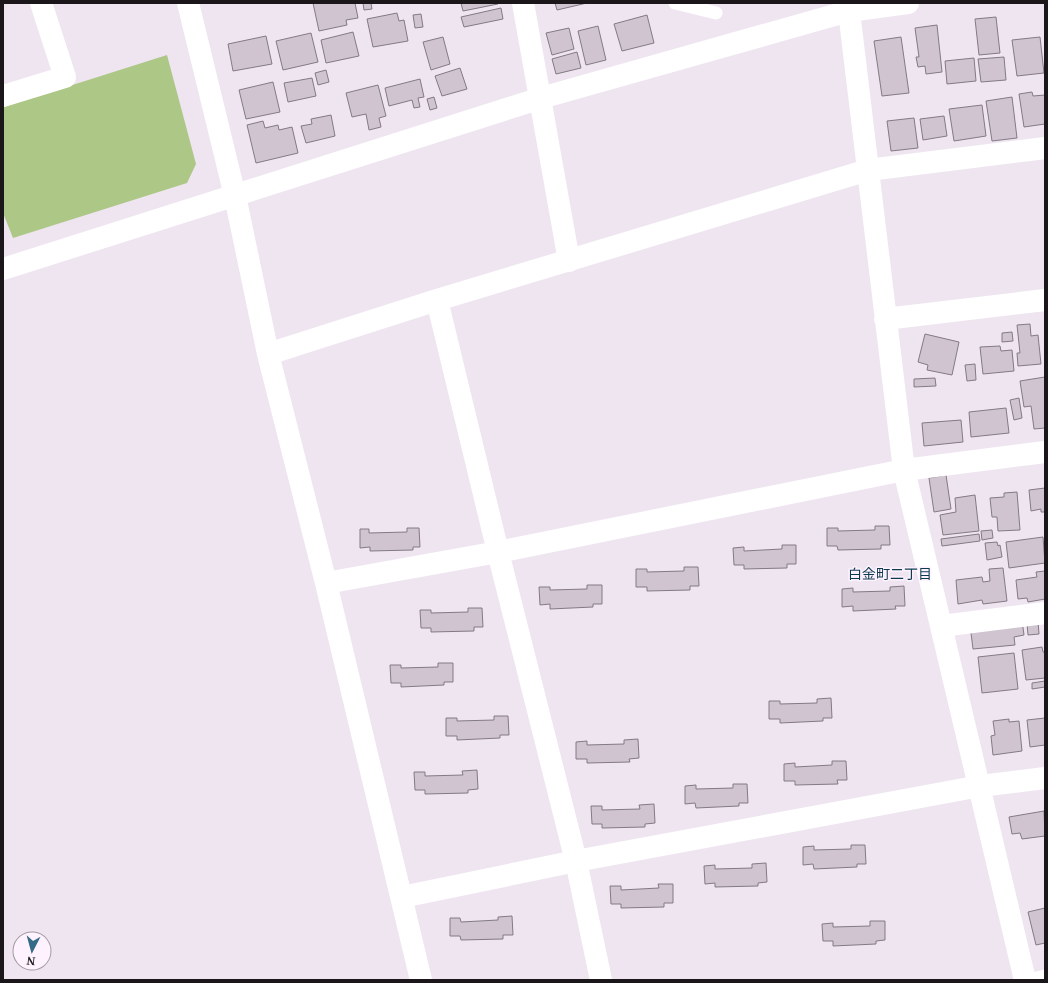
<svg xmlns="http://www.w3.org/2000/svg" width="1048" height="983" viewBox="0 0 1048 983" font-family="'Noto Serif','Noto Sans JP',serif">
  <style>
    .green { fill: #acc786 }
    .building { fill: #cfc4d0; stroke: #837a85 }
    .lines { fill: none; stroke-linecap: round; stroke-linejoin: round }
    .lane { stroke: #fff; stroke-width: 13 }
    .street { stroke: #fff; stroke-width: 22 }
    .labels { text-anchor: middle; stroke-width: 3; stroke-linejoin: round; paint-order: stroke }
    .neighbourhood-label { font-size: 14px; fill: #0e3a4f; stroke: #fdf2fe }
  </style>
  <rect width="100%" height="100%" fill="#efe5f1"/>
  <!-- green -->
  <path class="green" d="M167,55L196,164L187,183L13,238L3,213V107Z"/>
  <!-- building -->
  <path class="building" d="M313,3H355L358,18L346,20L347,25L319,31Z
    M363,3H371L372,9L364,10Z
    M461,3H498V4L463,11Z
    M555,3H587L557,10Z
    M501,8L503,19L464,27L461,17Z
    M397,13L399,21L404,20L408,41L373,47L367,19Z
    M421,14L423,27L415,28L413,15Z
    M647,15L654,43L622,51L614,24Z
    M996,17L1000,53L979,55L975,19Z
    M937,25L942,72L926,74L925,66L918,67L916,57H919L915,28Z
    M598,26L606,60L586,65L578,31Z
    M569,28L574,49L552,55L546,33Z
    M353,32L359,56L326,63L321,40Z
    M311,33L318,62L283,70L276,41Z
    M266,36L272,64L233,71L228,44Z
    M443,37L450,64L431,70L423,42Z
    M901,37L909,93L882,96L874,41Z
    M1040,37L1044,73L1017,76L1012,40Z
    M577,52L581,68L556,74L552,59Z
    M1004,57L1006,80L981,82L978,59Z
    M974,58L976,81L947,84L945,61Z
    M460,68L467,89L442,96L435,76Z
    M326,70L329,82L318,85L315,73Z
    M312,78L316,96L288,102L284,83Z
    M420,79L424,97L418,98L420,107L414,108L412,100L389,106L385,88Z
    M273,82L280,112L246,119L239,90Z
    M378,85L386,116L379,118L381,127L369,130L366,114L352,117L346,93Z
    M1032,92L1033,96L1045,95V124L1024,127L1019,94Z
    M434,97L437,108L430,110L427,99Z
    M1012,97L1017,138L992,141L986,101Z
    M982,105L986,136L954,141L949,109Z
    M331,115L335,136L306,143L301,126L312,124L311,119Z
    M944,116L947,136L923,140L920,119Z
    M914,118L918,148L891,151L887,121Z
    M263,121L265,128L278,125L279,130L292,127L298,153L256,163L247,125Z
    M1030,324L1031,336L1038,335L1041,364L1018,366L1017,353H1020L1017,325Z
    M1012,332L1013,341L1002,342V333Z
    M925,334L959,342L952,375L927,370L928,365L918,362Z
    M1000,346L1001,351L1012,350L1014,371L983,374L980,347Z
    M975,364L976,380L967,381L965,365Z
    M1045,377V428L1034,429L1031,406L1024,407L1020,381Z
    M935,378L936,386L914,387V379Z
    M1019,398L1022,418L1014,420L1010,400Z
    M1006,408L1009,433L971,437L969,412Z
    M961,420L963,442L924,446L922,423Z
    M946,475L951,509L934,512L929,478Z
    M1045,488V512H1041V509L1031,511L1029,490Z
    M1017,492L1020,530L998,531L997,517H992L990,498L1004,497V493Z
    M975,495L979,531L943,535L940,515L956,512L955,498Z
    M875,526H889L890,545H881V549L838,550L837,546H827V528H838V531L875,530Z
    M407,528H419L420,547H413V550L370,551V547L360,548V529H369V533L407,532Z
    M992,530L993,538L982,540L981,531Z
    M979,534L980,541L942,546L941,539Z
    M1043,537L1045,563L1009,568L1006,542Z
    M997,542L998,546L1000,545L1002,557L987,560L985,543Z
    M782,545H796V564H787V568L744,569V565H734L733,548L744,547V551L782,549Z
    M684,567H698L699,586H690V590L647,591V587H636V569H647V572L684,571Z
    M1003,568L1007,601L983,604L982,600L958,604L956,580L982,577L983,582L990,581L989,569Z
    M1045,571V599L1028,602L1027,598L1018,599L1016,580L1037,577L1036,572Z
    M587,585H602V604H593V607L550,609V604L540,605L539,587H550V590L587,589Z
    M904,586L905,606H895L896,609L853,611V606L842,607V589L853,588V592L890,591V587Z
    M468,608H482L483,627H474V631L431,632V628H421L420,610H431V613L468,612Z
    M1022,620L1024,635L1014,637L1015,645L973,649L970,625Z
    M1038,621L1039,634L1028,635L1027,623Z
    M1042,647L1043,652H1045V678L1026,680L1022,650Z
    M1014,653L1018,689L982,693L978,657Z
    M438,663H453V682H444V685L401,687V683H391L390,665H401V668L438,667Z
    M1045,681V687L1032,689V683Z
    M831,698L832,718H823V721L780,723V719H769V701H780V704L817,703V699Z
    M494,716H508L509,735H500V738L457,740V736H446V718H457V721L494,720Z
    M1045,718V745L1030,747L1027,720Z
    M1009,719V722L1019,721L1022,751L993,755L991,736L995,735L993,721Z
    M638,739L639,758L629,759L630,762L587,763V759H576V742L587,741V745L624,744V740Z
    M832,761H846L847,780H837L838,784L795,785V781H784V764L795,763V767L832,765Z
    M477,770L478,789L468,790V793L425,794V790H415L414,772H425V776L463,775L462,771Z
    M733,784H747L748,803H739V806L696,808L695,803L685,804V786L696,785V789L733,788Z
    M654,804L655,823L645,824V827L602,828V824H592L591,806H602V810L640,809L639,805Z
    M1044,811L1045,836L1022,839L1020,833L1012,834L1009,817Z
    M851,845H865L866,864H857V867L814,869L813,864L803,865V847L814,846V850L851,849Z
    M766,863L767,882L758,883V886L715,887V883L705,884L704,866L715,865V869L752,868V864Z
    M658,884H673V903H664V907L621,908V904H611L610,886H621V890L659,888Z
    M1045,908V943L1036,945L1028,912Z
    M512,916L513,935H503V939L461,940L460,936H450V918H460L461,922L498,920V917Z
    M870,921H885V940L876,941V944L833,946V941H823L822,924L833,923V927L870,926Z"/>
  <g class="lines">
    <!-- lane -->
    <path class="lane" d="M675,3L716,13
      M1028,980L1045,976"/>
    <!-- street -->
    <path class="street" d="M188,3L235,196L268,354L326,583L421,980
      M523,3L569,261
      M848,3L904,470L1025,980
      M3,96L65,77L41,3
      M3,269L541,98L849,11L908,3
      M437,300L498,552L576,861L601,980
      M885,319L1045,300
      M268,354L437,300L868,170L1045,148
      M326,583L498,552L904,470L1045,452
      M941,626L1045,613
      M402,897L576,861L980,786L1045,778"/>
  </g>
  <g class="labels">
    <!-- neighbourhood labels -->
    <g class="neighbourhood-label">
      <text x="890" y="579">白金町二丁目</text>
    </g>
  </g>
  <!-- border -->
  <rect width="1048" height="983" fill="none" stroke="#1a161a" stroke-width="8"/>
  <!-- north arrow -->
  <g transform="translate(32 951) rotate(186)"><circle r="19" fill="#fdf2fe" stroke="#a29aa3"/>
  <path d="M0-3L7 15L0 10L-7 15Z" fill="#366a87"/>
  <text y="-6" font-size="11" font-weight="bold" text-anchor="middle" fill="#1a161a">N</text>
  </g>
</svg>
